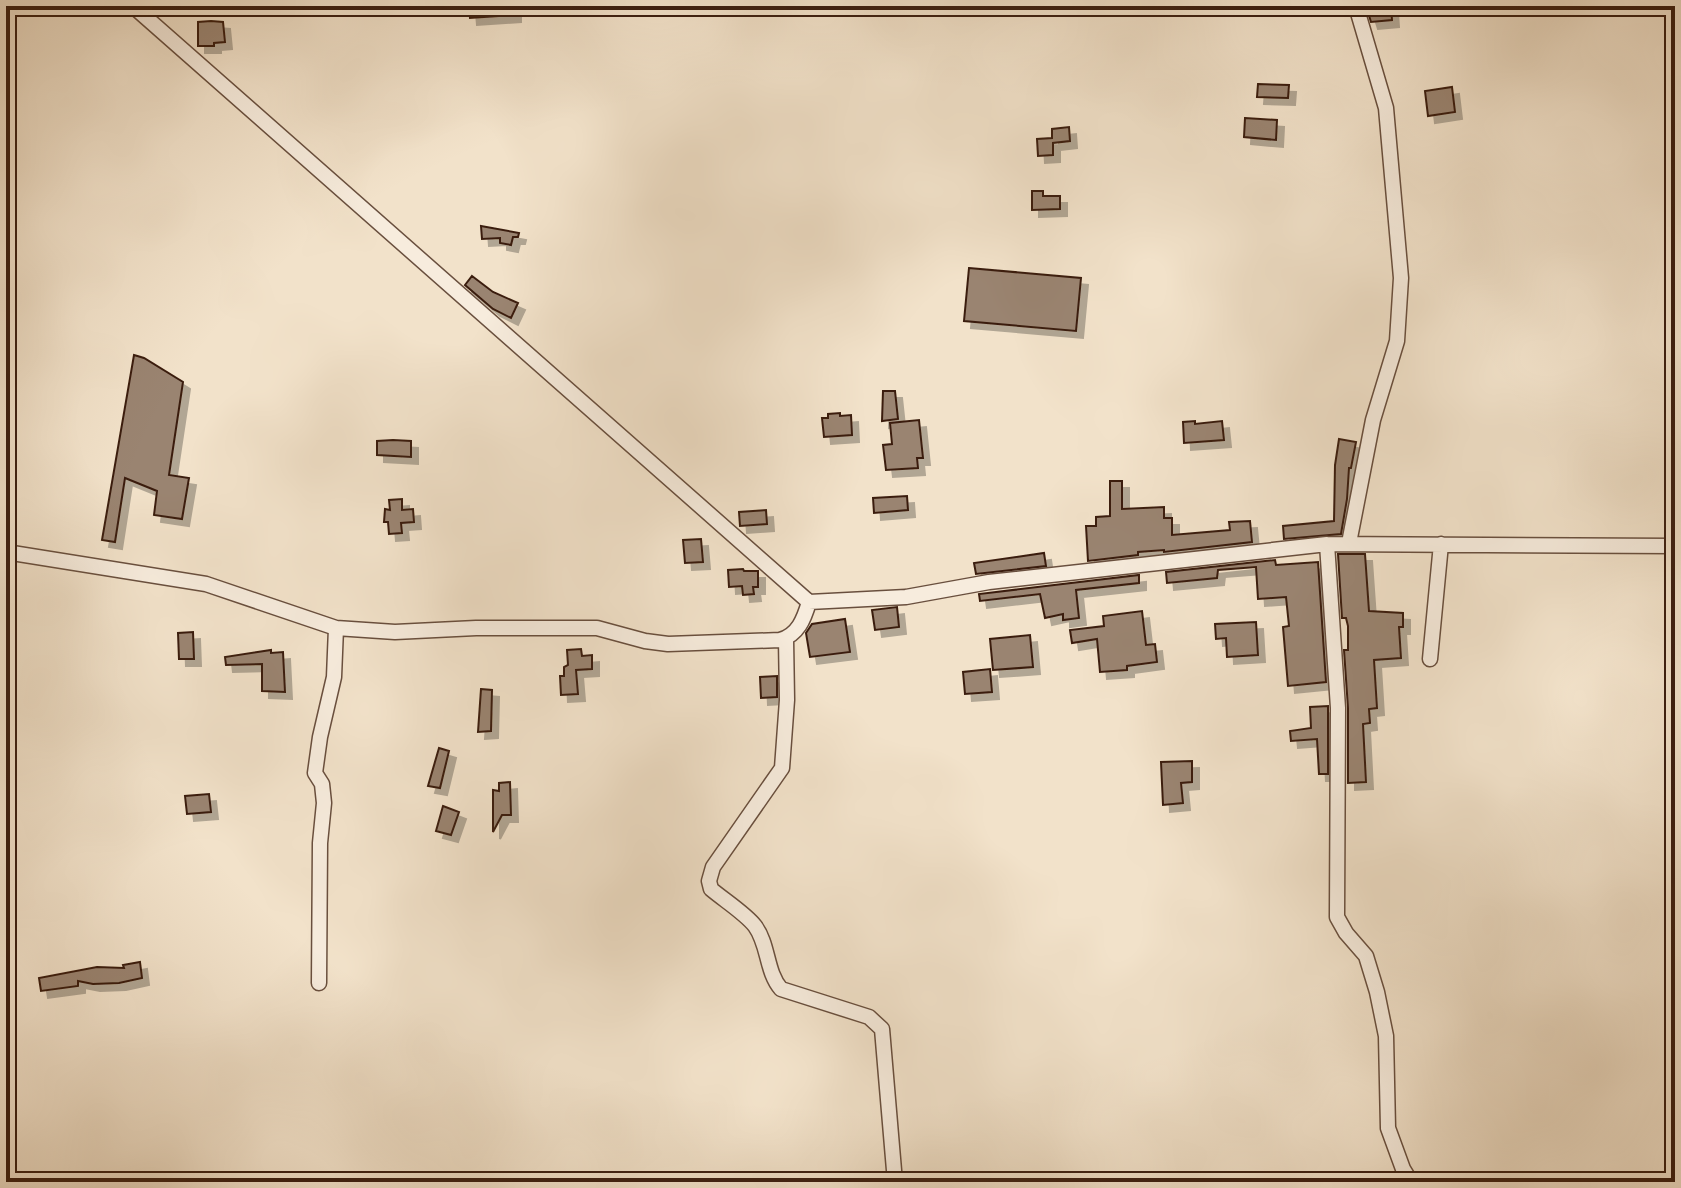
<svg xmlns="http://www.w3.org/2000/svg" width="1681" height="1188" viewBox="0 0 1681 1188" font-family="'IM FELL DW Pica',serif">
  <style>
    .building { fill: #9a8471; stroke: #3b1e10; stroke-width: 2; filter: url(#shadow) }
    .lines { fill: none; stroke-linecap: round; stroke-linejoin: round }
    .minor-casing { stroke: #694f3e; stroke-width: 17 }
    .minor { stroke: #f7ecdd; stroke-width: 14 }
  </style>
  <defs>
    <filter id="shadow"><feDropShadow dx="7" dy="7" stdDeviation="0" flood-color="#0004"/></filter>
  </defs>
  <rect width="100%" height="100%" fill="#f2e2ca"/>
  <filter id="stains"><feTurbulence type="fractalNoise" baseFrequency=".0025" numOctaves="4"/><feColorMatrix values="0 0 0 0 .2 0 0 0 0 .09 0 0 0 0 .02 0 0 0 .5 -.17"/></filter>
  <radialGradient id="worn" r=".72"><stop offset=".6" stop-color="#630" stop-opacity="0"/><stop offset="1" stop-color="#630" stop-opacity=".3"/></radialGradient>
  <!-- building -->
  <path class="building" d="M469,6H514V15L470,18Z
    M1366,6H1391L1392,20L1371,22Z
    M211,21L223,22L225,42L214,43V46H198V22Z
    M1258,84L1289,85L1288,98L1257,97Z
    M1452,87L1455,112L1428,116L1425,91Z
    M1245,118L1277,120L1276,140L1244,137Z
    M1069,127L1070,141L1053,143V155L1038,156L1037,139L1052,138V129Z
    M1032,191H1043V196H1060V209L1032,210Z
    M481,226L519,233L518,237H513L511,245L500,243V238L482,239Z
    M969,268L1081,278L1076,331L964,321Z
    M472,276L493,292L518,303L511,318L493,309L465,285Z
    M134,355L144,358L183,382L169,475L189,478L182,519L154,515L157,491L125,478L115,542L102,540Z
    M883,391H895L898,419L882,421Z
    M840,413V416L851,415L852,435L824,437L822,418H828V414Z
    M919,420L923,458H917L918,468L886,470L883,445L892,444L890,423Z
    M1195,421V424L1222,421L1224,440L1184,443L1183,422Z
    M1339,439L1356,442L1351,468H1349L1347,499L1341,534L1284,539L1283,526L1334,521L1335,465Z
    M393,440L411,441V457L377,455V441Z
    M1110,481H1122V509L1164,507V518H1172V535L1230,530L1229,522L1250,521L1252,542L1164,552V550L1138,552V555L1088,561L1086,526H1096V517L1110,516Z
    M907,496L908,510L874,513L873,498Z
    M402,499V510L413,509L414,522L401,523L402,533L389,534L388,522H384L385,509L390,510L389,500Z
    M766,510L767,524L740,526L739,512Z
    M701,539L703,562L685,563L683,540Z
    M1044,553L1046,566L976,574L974,563Z
    M1338,554H1365L1369,611L1403,613V627H1399L1401,658L1374,660L1377,708L1369,709L1370,723L1363,724L1366,782L1348,783V708L1344,650H1348V626L1346,618H1342Z
    M1275,560L1276,565L1318,562L1326,682L1288,686L1283,627L1289,626L1286,597L1258,599L1256,567L1218,570L1217,578L1167,583L1166,572Z
    M743,569L744,571H758V587H753L754,594L743,595L742,586L729,587L728,570Z
    M1139,575V583L1076,590L1079,618L1063,620V614L1045,618L1040,594L980,601L979,594Z
    M897,607L899,627L875,630L872,610Z
    M1142,611L1146,645L1155,644L1157,662L1127,666V670L1100,672L1097,639L1072,643L1070,630L1104,626L1103,616Z
    M845,619L850,652L810,657L806,633L812,624Z
    M1256,622L1258,655L1227,657L1226,638L1216,639L1215,624Z
    M193,632L194,659H179L178,633Z
    M1030,635L1033,667L993,670L990,639Z
    M581,649L582,656L592,655V669L576,670L578,694L561,695L560,676H564V667L568,665L567,650Z
    M271,650V653L283,652L285,692L262,691V664L226,665L225,657Z
    M990,669L992,692L965,694L963,672Z
    M777,676V697L761,698L760,677Z
    M481,689L492,690L491,731L478,732Z
    M1328,706V774H1319L1317,739L1291,741L1290,731L1311,728L1310,707Z
    M439,748L449,751L440,788L428,786Z
    M1192,761V782L1181,783L1183,803L1163,805L1161,762Z
    M510,782L511,815H502L493,832V790L499,791V783Z
    M209,794L211,812L187,814L185,796Z
    M443,806L459,812L451,835L436,831Z
    M140,962L142,978L119,983L93,984L78,981V986L41,991L39,978L97,967L124,968L123,965Z"/>
  <g class="lines">
    <!-- minor casing -->
    <g class="minor-casing">
      <path id="minor" d="M133,6L809,602L906,597L989,582L1327,544L1675,546
        M1349,543L1373,420L1397,341L1401,278L1386,108L1356,6
        M1327,544L1338,708L1337,917L1346,933L1366,956L1377,992L1386,1036L1388,1128L1403,1169L1411,1182
        M6,552L206,584L336,628L395,632L476,628H597L645,641L668,644L780,640C798,635 804,619 809,602
        M786,639L787,700L782,768L713,867L709,881L711,889C724,900 746,914 755,926C769,945 766,972 781,989L869,1017L882,1029L895,1182
        M1430,659L1441,544
        M319,983L320,843L324,803L322,784L315,773L320,737L334,677L336,628"/>
    </g>
    <!-- minor -->
    <use href="#minor" class="minor"/>
  </g>
  <!-- margin -->
  <rect width="1681" height="1188" fill="none" stroke="#f2e2ca" stroke-width="32"/>
  <rect x="8" y="8" width="1665" height="1172" fill="none" stroke="#3b1e10" stroke-width="4"/>
  <rect x="16" y="16" width="1649" height="1156" fill="none" stroke="#3b1e10" stroke-width="2"/>
  <rect width="100%" height="100%" filter="url(#stains)"/>
  <rect width="100%" height="100%" fill="url(#worn)"/>
</svg>
